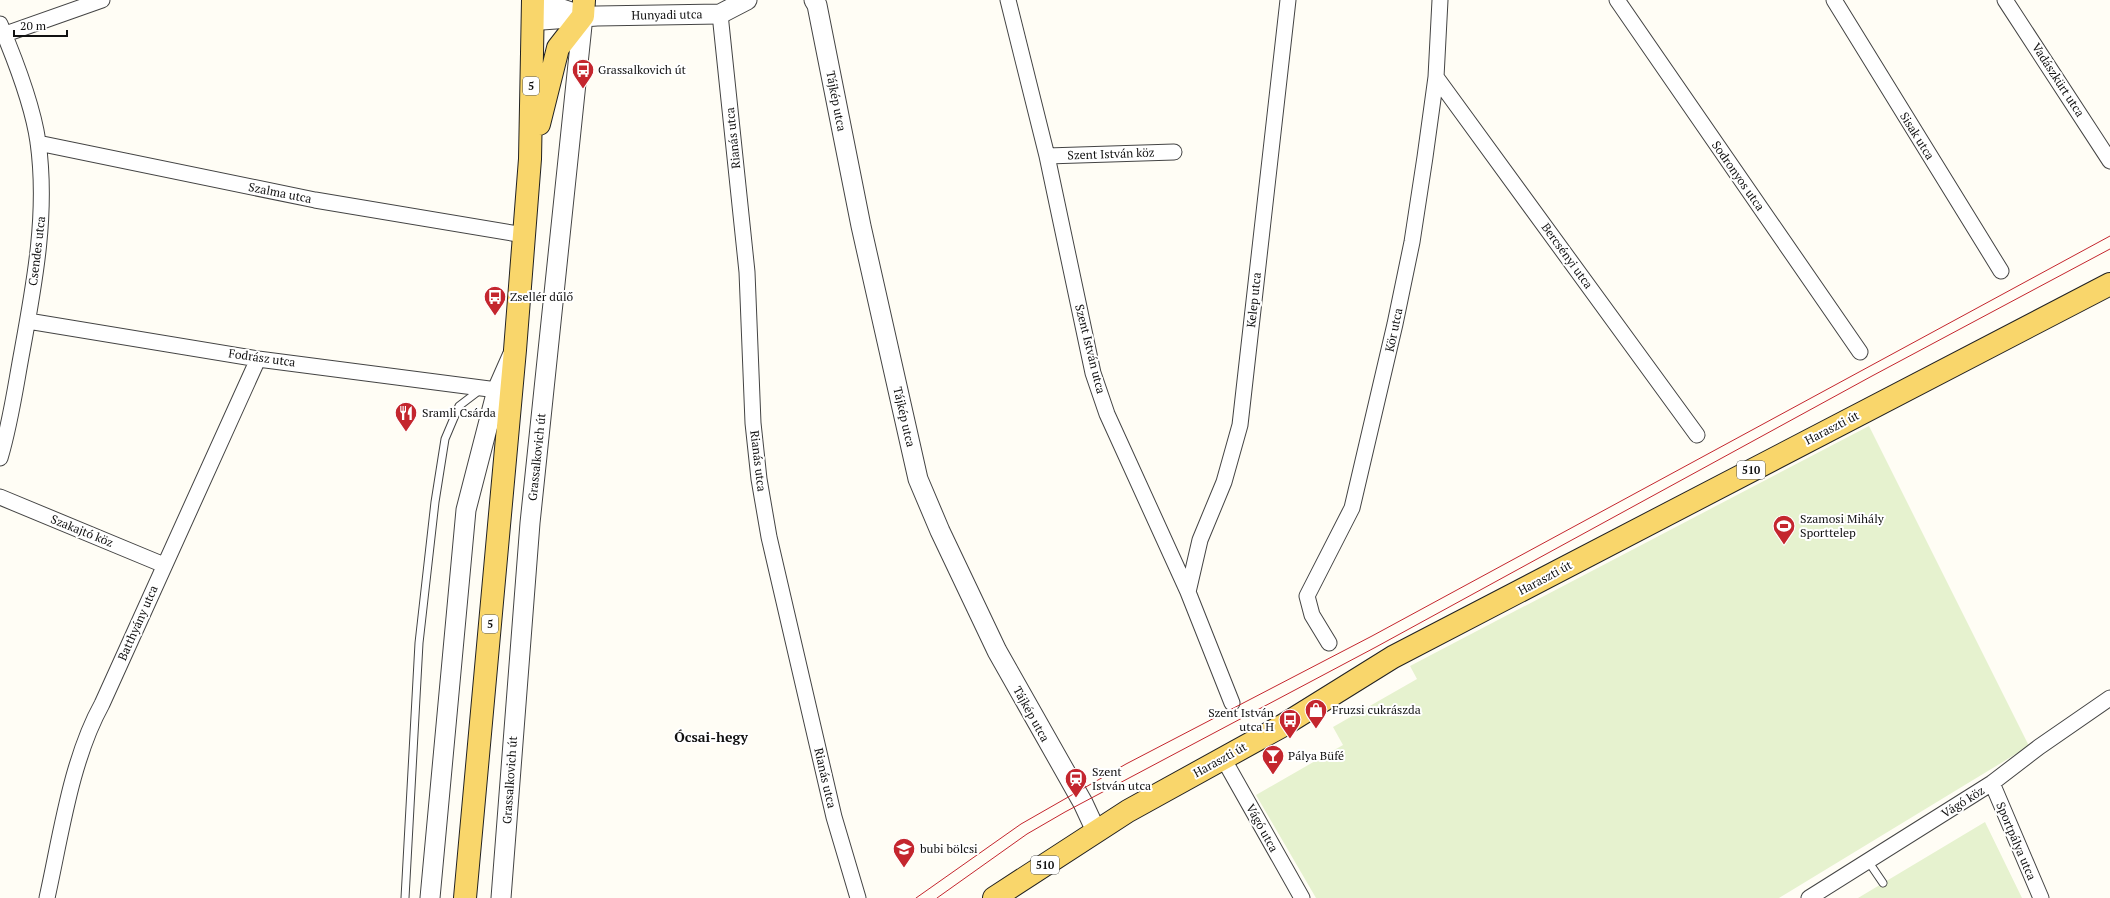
<svg xmlns="http://www.w3.org/2000/svg" width="2110" height="898" viewBox="0 0 2110 898" font-family="'PT Serif',serif">
  <style>
    .pitch { fill: #e6f2cf }
    .lines { fill: none; stroke-linecap: round; stroke-linejoin: round }
    .service-casing { stroke: #444; stroke-width: 9 }
    .minor-casing { stroke: #444; stroke-width: 17 }
    .tertiary-casing { stroke: #444; stroke-width: 21 }
    .primary-casing { stroke: #222; stroke-width: 24 }
    .service { stroke: #fff; stroke-width: 7 }
    .minor { stroke: #fff; stroke-width: 15 }
    .tertiary { stroke: #fff; stroke-width: 19 }
    .primary { stroke: #f9d66b; stroke-width: 22 }
    .tram { stroke: #c4262e; stroke-width: 1 }
    .labels { text-anchor: middle; stroke-width: 4; stroke-linejoin: round; paint-order: stroke }
    .shield { fill: #fff; stroke: #585858; stroke-width: 1 }
    .shield-label { font-size: 11px; font-weight: bold; fill: #111 }
    .street-label { font-size: 12px; fill: #111; stroke: #fff }
    .poi-label { font-size: 12px; fill: #111; stroke: #fff; text-anchor: start }
    .quarter-label { font-size: 14px; font-weight: bold; fill: #111; stroke: #fff }
  </style>
  <rect width="100%" height="100%" fill="#fffdf5"/>
  <!-- pitch -->
  <path class="pitch" d="M1869,426L2029,746L1779,898H1316L1256,795L1343,745L1333,727L1417,679L1410,666Z
    M1985,822L2022,898H1858Z"/>
  <g class="lines">
    <!-- service casing -->
    <g class="service-casing">
      <path id="service" d="M1868,861L1883,883
        M405,898L419,643L435,502L445,439L459,406L480,390"/>
    </g>
    <!-- minor casing -->
    <g class="minor-casing">
      <path id="minor" d="M1008,0L1047,156L1093,373L1107,414L1188,592L1232,703
        M1617,0L1860,352
        M1834,0L2001,271
        M2005,0L2110,161
        M720,14L747,272L753,423L759,479L769,537L834,817L858,898
        M0,24C14,57 33,107 38,142C48,214 34,286 21,357C15,390 10,425 0,458
        M0,36L102,0
        M1436,77L1697,435
        M38,143L315,200L524,235
        M1047,156L1174,152
        M28,321L258,359L497,390
        M0,497L164,565
        M1188,592L1200,540L1224,482L1240,425L1288,0
        M1329,643L1312,615L1307,596L1352,508L1395,324L1412,242L1425,157L1436,77L1440,0
        M1223,758L1302,898
        M1992,783L2041,898
        M47,898C61,835 71,760 102,704L258,359
        M1809,898L1992,783L2039,747L2110,698"/>
    </g>
    <!-- tertiary casing -->
    <g class="tertiary-casing">
      <path id="tertiary" d="M814,0L817,5L861,226L918,479L940,531L997,651L1083,803L1096,831
        M583,16L562,9L543,6L532,13L542,20L597,16L720,14L747,0
        M430,898L466,510L497,390L512,356
        M501,898L530,523L583,16"/>
    </g>
    <!-- primary casing -->
    <g class="primary-casing">
      <path id="primary" d="M539,124L558,48L583,16L584,0
        M465,898L515,350L530,159L533,0
        M994,898L1128,811L1282,726L1393,657L2110,284"/>
    </g>
    <!-- service -->
    <use href="#service" class="service"/>
    <!-- minor -->
    <use href="#minor" class="minor"/>
    <!-- tertiary -->
    <use href="#tertiary" class="tertiary"/>
    <!-- primary -->
    <use href="#primary" class="primary"/>
    <!-- tram -->
    <path class="tram" d="M916,898L1021,824L1126,764L1372,636L2110,236
      M937,898L1027,834L1065,812L1376,647L1872,376L2110,249"/>
  </g>
  <!-- icons -->
  <defs>
    <g id="bus-pin" transform="scale(1.15)"><path d="M0 17L-7.5 6A9.5 9.5 0 1 1 7.5 6Z" fill="#c4262e" stroke="#fff"/><path d="M-5-6H5V4H4V6H2V4H-2V6H-4V4H-5ZM-3.5-4V0h7V-4ZM-3.5 1.2v1.5H-2V1.2ZM2 1.2v1.5H3.5V1.2Z" fill="#fff"/></g>
    <g id="restaurant-pin" transform="scale(1.15)"><path d="M0 17L-7.5 6A9.5 9.5 0 1 1 7.5 6Z" fill="#c4262e" stroke="#fff"/><path d="M-5-6h1v4h1v-4h1v4h1v-4h1v5L-1.5 .5V6h-2V.5L-5-1ZM5-6V6H3V1.5H1.5Q1.5-4 5-6Z" fill="#fff"/></g>
    <g id="stadium-pin" transform="scale(1.15)"><path d="M0 17L-7.5 6A9.5 9.5 0 1 1 7.5 6Z" fill="#c4262e" stroke="#fff"/><path d="M0-5a6.5 5 0 1 0 0 10a6.5 5 0 1 0 0-10ZM-3.5-1.8h7v3.6h-7Z" fill="#fff"/></g>
    <g id="shop-pin" transform="scale(1.15)"><path d="M0 17L-7.5 6A9.5 9.5 0 1 1 7.5 6Z" fill="#c4262e" stroke="#fff"/><path d="M-5-2.5h2.3a2.7 3.5 0 0 1 5.4 0H5L5.5 6h-11ZM-1.5-2.5h3a1.5 2.3 0 0 0-3 0Z" fill="#fff"/></g>
    <g id="bar-pin" transform="scale(1.15)"><path d="M0 17L-7.5 6A9.5 9.5 0 1 1 7.5 6Z" fill="#c4262e" stroke="#fff"/><path d="M-6-5H6L.8 .8V4.5H3.5V6h-7V4.5H-.8V.8Z" fill="#fff"/></g>
    <g id="station-pin" transform="scale(1.15)"><path d="M0 17L-7.5 6A9.5 9.5 0 1 1 7.5 6Z" fill="#c4262e" stroke="#fff"/><path d="M-3-6H3Q5-6 5-4V2Q5 4 3 4L4.5 6H3L1.5 4h-3L-3 6H-4.5L-3 4Q-5 4-5 2V-4Q-5-6-3-6ZM-3.5-4v3h7v-3ZM-3.5 1v1.5H-2V1ZM2 1v1.5H3.5V1Z" fill="#fff"/></g>
    <g id="school-pin" transform="scale(1.15)"><path d="M0 17L-7.5 6A9.5 9.5 0 1 1 7.5 6Z" fill="#c4262e" stroke="#fff"/><path d="M0-5L7-2L0 1L-7-2ZM-4 1L0 2.5L4 1V4Q0 6-4 4Z" fill="#fff"/></g>
  </defs>
  <g fill-rule="evenodd">
    <use href="#bus-pin" x="583" y="70"/>
    <use href="#bus-pin" x="495" y="297"/>
    <use href="#restaurant-pin" x="406" y="413"/>
    <use href="#stadium-pin" x="1784" y="526"/>
    <use href="#shop-pin" x="1316" y="710"/>
    <use href="#bus-pin" x="1290" y="720"/>
    <use href="#bar-pin" x="1273" y="756"/>
    <use href="#station-pin" x="1076" y="779"/>
    <use href="#school-pin" x="904" y="849"/>
  </g>
  <g class="labels">
    <!-- shield labels -->
    <g class="shield">
      <rect x="523" y="77" width="16" height="18" rx="3"/>
      <rect x="1737" y="461" width="28" height="18" rx="3"/>
      <rect x="482" y="615" width="16" height="18" rx="3"/>
      <rect x="1031" y="856" width="28" height="18" rx="3"/>
    </g>
    <g class="shield-label">
      <text x="531" y="90">5</text>
      <text x="1751" y="474">510</text>
      <text x="490" y="628">5</text>
      <text x="1045" y="869">510</text>
    </g>
    <!-- street labels -->
    <g class="street-label">
      <text transform="translate(667 15) rotate(-1)" y="4">Hunyadi utca</text>
      <text transform="translate(2058 80) rotate(57)" y="4">Vadászkürt utca</text>
      <text transform="translate(836 101) rotate(79)" y="4">Tájkép utca</text>
      <text transform="translate(1917 136) rotate(58)" y="4">Sisak utca</text>
      <text transform="translate(733 138) rotate(-96)" y="4">Rianás utca</text>
      <text transform="translate(1111 154) rotate(-2)" y="4">Szent István köz</text>
      <text transform="translate(1738 176) rotate(55)" y="4">Sodronyos utca</text>
      <text transform="translate(280 193) rotate(11)" y="4">Szalma utca</text>
      <text transform="translate(37 251) rotate(-83)" y="4">Csendes utca</text>
      <text transform="translate(1567 256) rotate(54)" y="4">Bercsényi utca</text>
      <text transform="translate(1254 300) rotate(-84)" y="4">Kelep utca</text>
      <text transform="translate(1394 330) rotate(-78)" y="4">Kör utca</text>
      <text transform="translate(1090 349) rotate(76)" y="4">Szent István utca</text>
      <text transform="translate(262 358) rotate(8)" y="4">Fodrász utca</text>
      <text transform="translate(904 417) rotate(77)" y="4">Tájkép utca</text>
      <text transform="translate(1832 428) rotate(-27)" y="4">Haraszti út</text>
      <text transform="translate(537 457) rotate(-84)" y="4">Grassalkovich út</text>
      <text transform="translate(758 461) rotate(83)" y="4">Rianás utca</text>
      <text transform="translate(82 531) rotate(22)" y="4">Szakajtó köz</text>
      <text transform="translate(1545 578) rotate(-28)" y="4">Haraszti út</text>
      <text transform="translate(138 623) rotate(-66)" y="4">Batthyány utca</text>
      <text transform="translate(1031 714) rotate(61)" y="4">Tájkép utca</text>
      <text transform="translate(1220 760) rotate(-29)" y="4">Haraszti út</text>
      <text transform="translate(825 778) rotate(77)" y="4">Rianás utca</text>
      <text transform="translate(510 780) rotate(-86)" y="4">Grassalkovich út</text>
      <text transform="translate(1963 802) rotate(-32)" y="4">Vágó köz</text>
      <text transform="translate(1262 828) rotate(61)" y="4">Vágó utca</text>
      <text transform="translate(2016 841) rotate(67)" y="4">Sportpálya utca</text>
    </g>
    <!-- poi labels -->
    <g class="poi-label">
      <text x="598" y="74">Grassalkovich út</text>
      <text x="510" y="301">Zsellér dűlő</text>
      <text x="422" y="417">Sramli Csárda</text>
      <text x="1800" y="523">Szamosi Mihály<tspan x="1800" dy="14">Sporttelep</tspan></text>
      <text x="1332" y="714">Fruzsi cukrászda</text>
      <text x="1274" y="717" text-anchor="end">Szent István<tspan x="1274" dy="14">utca H</tspan></text>
      <text x="1288" y="760">Pálya Büfé</text>
      <text x="1092" y="776">Szent<tspan x="1092" dy="14">István utca</tspan></text>
      <text x="920" y="853">bubi bölcsi</text>
    </g>
    <!-- quarter labels -->
    <g class="quarter-label">
      <text x="711" y="742">Ócsai-hegy</text>
    </g>
  </g>
  <!-- scale -->
  <path d="M14 30v6h53v-6" fill="none" stroke="#111111" stroke-width="2"/>
  <text x="20" y="30" font-size="12" fill="#111111" stroke="#ffffff" stroke-width="3" paint-order="stroke">20 m</text>
</svg>
